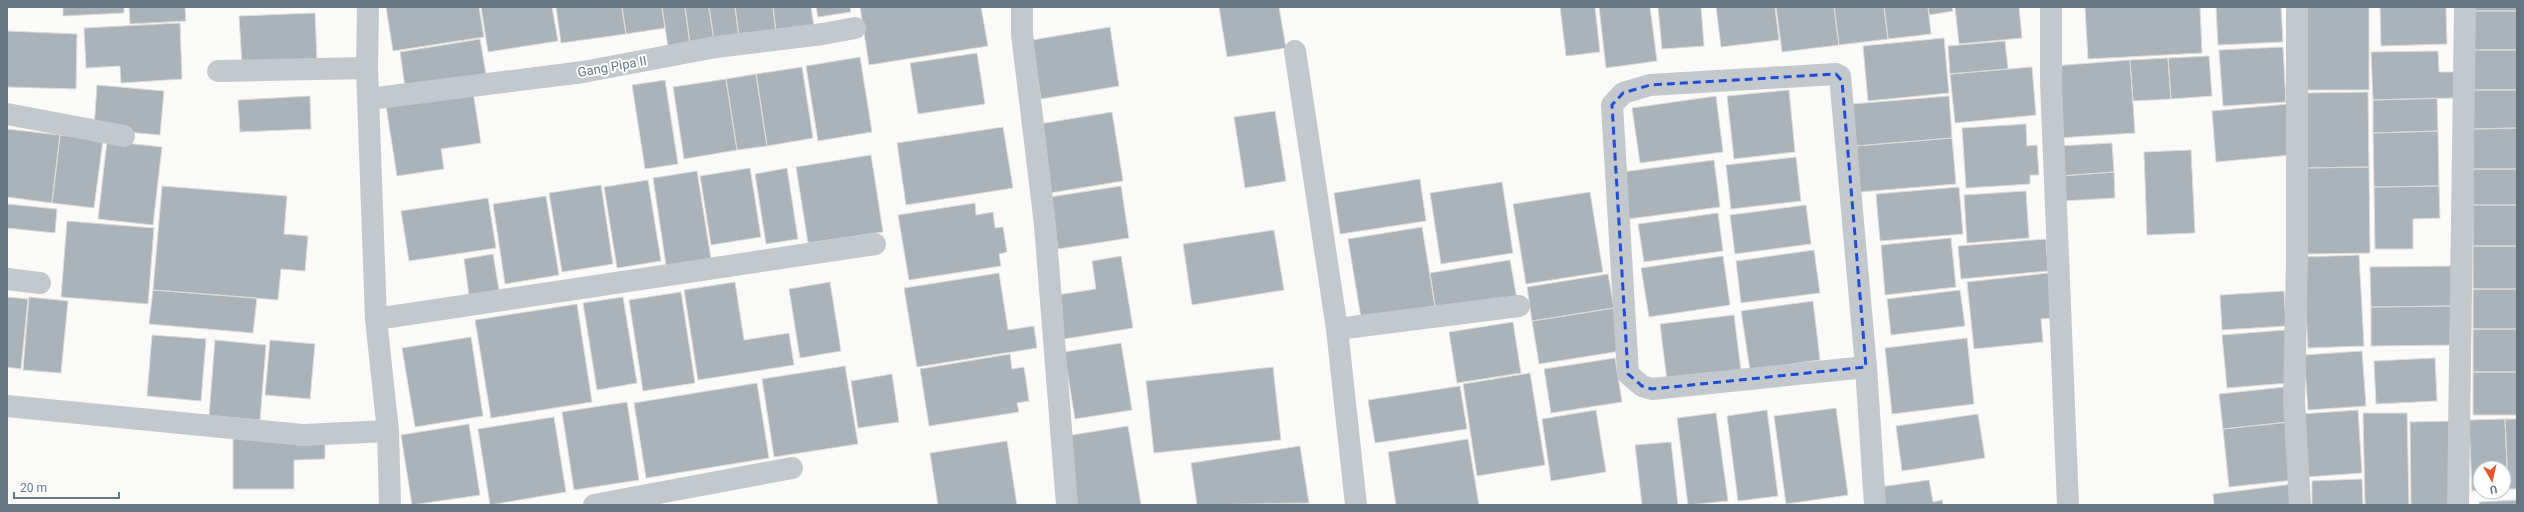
<svg xmlns="http://www.w3.org/2000/svg" width="2524" height="512" viewBox="0 0 2524 512" font-family="Roboto,sans-serif">
  <style>
    .building { fill: #aab3b9; stroke: #dcdcda }
    .lines { fill: none; stroke-linecap: round; stroke-linejoin: round }
    .minor { stroke: #c3c8cc; stroke-width: 22 }
    .marked { fill: none; stroke: #1d4ed8; stroke-width: 3; stroke-dasharray: 8 5; stroke-linejoin: round }
    .labels { text-anchor: middle; stroke-width: 4; stroke-linejoin: round; paint-order: stroke }
    .street-label { font-size: 13px; fill: #657683; stroke: #fff }
  </style>
  <rect width="100%" height="100%" fill="#fafaf8"/>
  <!-- building -->
  <path class="building" d="M63,7H124V13L63,16Z
    M129,7H185L186,21L130,24Z
    M386,7H479L484,37L393,51Z
    M481,7H552L558,41L488,52Z
    M556,7H622L626,34L561,43Z
    M622,7H662L665,28L626,34Z
    M662,7H685L690,44L668,47Z
    M685,7H709L714,41L690,44Z
    M709,7H735L739,37L714,41Z
    M735,7H773L776,32L739,37Z
    M773,7H811L814,27L776,32Z
    M816,7H850L851,12L818,17Z
    M860,7H981L988,46L869,65Z
    M1219,7H1279L1286,48L1227,57Z
    M1560,7H1595L1600,52L1566,56Z
    M1599,7H1650L1657,61L1606,68Z
    M1658,7H1701L1704,46L1662,49Z
    M1716,7H1775L1779,40L1721,47Z
    M1776,7H1834L1839,45L1782,52Z
    M1834,7H1884L1888,39L1839,45Z
    M1884,7H1928L1931,34L1888,39Z
    M1928,7H1952L1953,11L1929,15Z
    M1955,7H2019L2022,38L1959,44Z
    M2085,7H2200L2202,53L2088,59Z
    M2216,7H2281L2283,42L2218,45Z
    M2304,7H2369V90H2304Z
    M2380,7H2446L2447,44L2381,46Z
    M2473,7H2517V11H2473Z
    M2473,11H2517V50H2473Z
    M315,13L317,60L242,64L239,16Z
    M180,23L182,79L121,83L120,66L86,68L84,28Z
    M1110,27L1119,86L1041,99L1032,40Z
    M7,31L77,34L76,89L7,87Z
    M1944,38L1949,93L1868,101L1863,46Z
    M480,39L486,74L405,87L400,52Z
    M2005,41L2008,69L1950,74L1948,46Z
    M2283,47L2286,102L2223,106L2219,50Z
    M2473,50H2517V90H2473Z
    M2438,51L2439,72H2457V98L2373,100L2371,52Z
    M977,53L985,104L918,114L910,63Z
    M2209,56L2212,96L2171,99L2168,58Z
    M860,57L872,132L818,141L806,66Z
    M2168,58L2171,99L2133,101L2130,60Z
    M2130,60L2135,133L2058,138L2053,66Z
    M802,67L813,138L767,146L756,74Z
    M2032,67L2036,115L1955,123L1950,74Z
    M756,74L767,146L737,150L726,79Z
    M726,79L737,150L684,159L673,87Z
    M665,80L678,164L645,169L632,85Z
    M97,85L164,91L160,135L94,129Z
    M1789,90L1795,152L1734,159L1727,96Z
    M2473,90H2517V128L2473,129Z
    M473,92L481,143L441,149L444,169L397,176L386,106Z
    M2368,92L2369,167L2305,168V93Z
    M310,96L311,129L240,132L238,100Z
    M1716,96L1723,152L1640,163L1632,108Z
    M1949,96L1952,138L1856,146L1852,104Z
    M2437,98L2438,131L2373,133V100Z
    M2288,104L2292,155L2216,162L2212,111Z
    M1275,111L1286,181L1245,188L1234,117Z
    M1112,112L1123,181L1050,193L1039,124Z
    M2026,124L2027,146L2037,145L2039,175H2030V184L1966,188L1962,128Z
    M1003,127L1013,188L906,205L897,143Z
    M2517,128V169H2473V129Z
    M7,129L60,135L52,203L7,197Z
    M2438,131L2439,186L2374,187L2373,133Z
    M60,135L103,140L94,208L52,203Z
    M1952,138L1956,184L1860,192L1856,146Z
    M107,141L162,147L153,225L98,219Z
    M2112,143L2114,172L2061,176L2059,146Z
    M2191,150L2195,233L2147,235L2144,152Z
    M871,155L883,232L808,243L796,167Z
    M1796,157L1801,201L1731,209L1726,165Z
    M1714,160L1720,207L1628,219L1622,172Z
    M2369,167L2370,253L2307,254L2305,168Z
    M750,168L761,237L711,245L700,176Z
    M787,168L798,239L766,244L755,174Z
    M2473,169H2517V205H2473Z
    M697,171L712,265L667,272L653,178Z
    M2114,172L2115,198L2063,201L2061,176Z
    M1420,179L1426,221L1340,234L1334,193Z
    M648,180L661,261L617,268L604,187Z
    M1502,182L1513,253L1441,264L1430,193Z
    M601,185L613,264L562,272L549,193Z
    M162,186L287,196L284,234L308,236L305,271L281,269L278,300L153,290Z
    M1121,186L1129,238L1058,249L1050,197Z
    M2439,186L2440,218L2413,219V249H2375L2374,187Z
    M1959,187L1963,234L1880,241L1876,194Z
    M2026,191L2029,238L1967,243L1964,195Z
    M1590,192L1603,272L1526,284L1513,204Z
    M546,196L559,275L505,284L493,204Z
    M488,198L496,248L409,261L401,211Z
    M975,203L976,215L993,212L995,228L1003,227L1007,252L999,254L1001,266L909,280L898,215Z
    M7,204L57,209L55,233L7,228Z
    M1806,205L1811,244L1735,254L1730,215Z
    M2473,205H2517V246H2473Z
    M1718,213L1723,251L1644,262L1638,224Z
    M67,221L154,228L148,304L61,297Z
    M1422,227L1435,306L1361,318L1348,239Z
    M1274,230L1284,290L1192,305L1183,244Z
    M1951,238L1956,287L1885,295L1881,245Z
    M2046,239L2048,271L1961,279L1958,246Z
    M2473,246H2517V289H2473Z
    M1814,250L1820,293L1741,303L1736,261Z
    M493,254L499,290L469,295L464,259Z
    M2359,255L2364,346L2308,348L2303,257Z
    M1121,256L1133,328L1064,339L1057,295L1096,289L1092,261Z
    M1723,256L1730,305L1649,317L1641,268Z
    M1510,260L1517,299L1436,312L1430,273Z
    M2453,266L2454,306L2371,307L2370,267Z
    M999,273L1008,330L1034,326L1037,348L917,367L904,288Z
    M2048,273L2054,318L2041,319L2043,342L1974,349L1967,282Z
    M1608,274L1614,308L1532,321L1527,287Z
    M735,282L744,340L789,333L794,365L698,380L684,290Z
    M830,282L841,351L800,358L789,289Z
    M2473,289H2517V329H2473Z
    M153,290L257,298L253,333L149,324Z
    M1960,290L1965,326L1891,335L1887,299Z
    M2284,291L2286,326L2222,330L2220,295Z
    M681,292L695,383L643,391L629,300Z
    M7,297L28,299L21,369L7,367Z
    M29,297L68,301L61,373L23,370Z
    M623,297L637,383L597,390L583,303Z
    M1813,301L1820,360L1750,370L1741,311Z
    M577,304L592,402L491,418L475,320Z
    M2454,306V345L2371,346V307Z
    M1614,308L1621,351L1539,364L1532,321Z
    M1734,315L1741,371L1667,381L1660,324Z
    M1513,322L1521,373L1457,383L1449,332Z
    M2473,329H2517V372H2473Z
    M2285,330L2289,383L2227,388L2222,335Z
    M152,335L206,339L201,401L147,396Z
    M471,337L483,416L415,427L402,348Z
    M1967,338L1974,404L1892,414L1885,348Z
    M215,340L266,345L260,420L209,416Z
    M270,340L315,344L310,399L265,395Z
    M1121,343L1132,410L1075,419L1064,352Z
    M2362,351L2366,406L2308,410L2304,355Z
    M1010,354L1012,369L1024,367L1029,401L1017,403L1019,412L929,426L920,369Z
    M1615,358L1622,402L1551,413L1544,369Z
    M2435,358L2437,401L2376,404L2374,361Z
    M845,366L858,444L774,457L762,379Z
    M1273,367L1281,440L1154,453L1146,381Z
    M2473,372H2517V415H2473Z
    M1530,373L1545,465L1477,476L1463,384Z
    M892,374L899,422L858,428L851,381Z
    M757,383L769,458L646,478L634,403Z
    M1460,386L1467,429L1375,443L1368,400Z
    M2285,387L2289,422L2223,429L2219,394Z
    M627,402L639,480L574,490L562,412Z
    M1836,408L1848,495L1786,504L1774,416Z
    M1596,410L1606,472L1551,481L1542,419Z
    M1767,410L1778,496L1738,501L1727,416Z
    M2358,410L2362,473L2306,477L2302,414Z
    M1716,413L1728,501L1688,505L1677,418Z
    M2363,413H2407L2409,505H2365Z
    M1978,414L1985,458L1902,471L1896,426Z
    M554,417L566,492L490,505L478,429Z
    M2505,419H2517V489H2508Z
    M2505,419L2508,489H2504V468H2480V490L2472,491L2469,420Z
    M2451,421L2453,505H2411L2410,422Z
    M2289,422L2294,480L2229,487L2223,429Z
    M469,424L480,495L412,505L401,435Z
    M1128,426L1141,505H1077L1066,436Z
    M233,437L325,438V459L294,460V489H233Z
    M1468,439L1479,505H1396L1388,452Z
    M1007,441L1017,505H938L930,453Z
    M1671,442L1678,505H1642L1635,445Z
    M1300,446L1309,503L1197,505L1191,463Z
    M2362,479L2363,505H2312V481Z
    M1929,480L1933,502L1942,500L1943,505H1883L1880,487Z
    M2293,484L2295,505H2214L2213,494Z
    M2517,500V505H2479V502Z"/>
  <g class="lines">
    <!-- minor -->
    <path class="minor" d="M368,7L367,68L376,319L388,431L390,505
      M1022,7V34L1045,225L1067,505
      M2051,7V82L2068,505
      M2297,7V259L2294,401L2300,505
      M1295,51L1337,329L1356,505
      M218,71L367,68
      M369,99L583,72L716,47L823,34L855,28
      M7,114L124,136
      M7,279L40,283
      M376,319L875,244
      M1337,329L1519,306
      M1866,367L1652,389L1642,386L1628,374L1612,105L1623,93L1650,85L1836,74L1840,76L1866,367L1875,505
      M7,406L303,435L388,431
      M594,505L792,468
      M2458,505L2465,7"/>
  </g>
  <!-- marked area -->
  <path class="marked" d="M1836,74L1842,81L1866,367L1652,389L1642,386L1628,374L1612,105L1623,93L1650,85Z"/>
  <g class="labels">
    <!-- street labels -->
    <g class="street-label">
      <text transform="translate(612 66) rotate(-10)" y="5">Gang Pipa II</text>
    </g>
  </g>
  <!-- border -->
  <rect width="2524" height="512" fill="none" stroke="#657683" stroke-width="16"/>
  <!-- north arrow -->
  <g transform="translate(2492 480) rotate(171)"><circle r="19" fill="#ffffff" stroke="#c1c8cd"/>
  <path d="M0-3L7 15L0 10L-7 15Z" fill="#e4572e"/>
  <text y="-6" font-size="11" font-weight="bold" text-anchor="middle" fill="#657683">U</text>
  </g>
  <!-- scale -->
  <path d="M14 492v6h105v-6" fill="none" stroke="#657683" stroke-width="2"/>
  <text x="20" y="492" font-size="12" fill="#657683" stroke="#ffffff" stroke-width="3" paint-order="stroke">20 m</text>
</svg>
